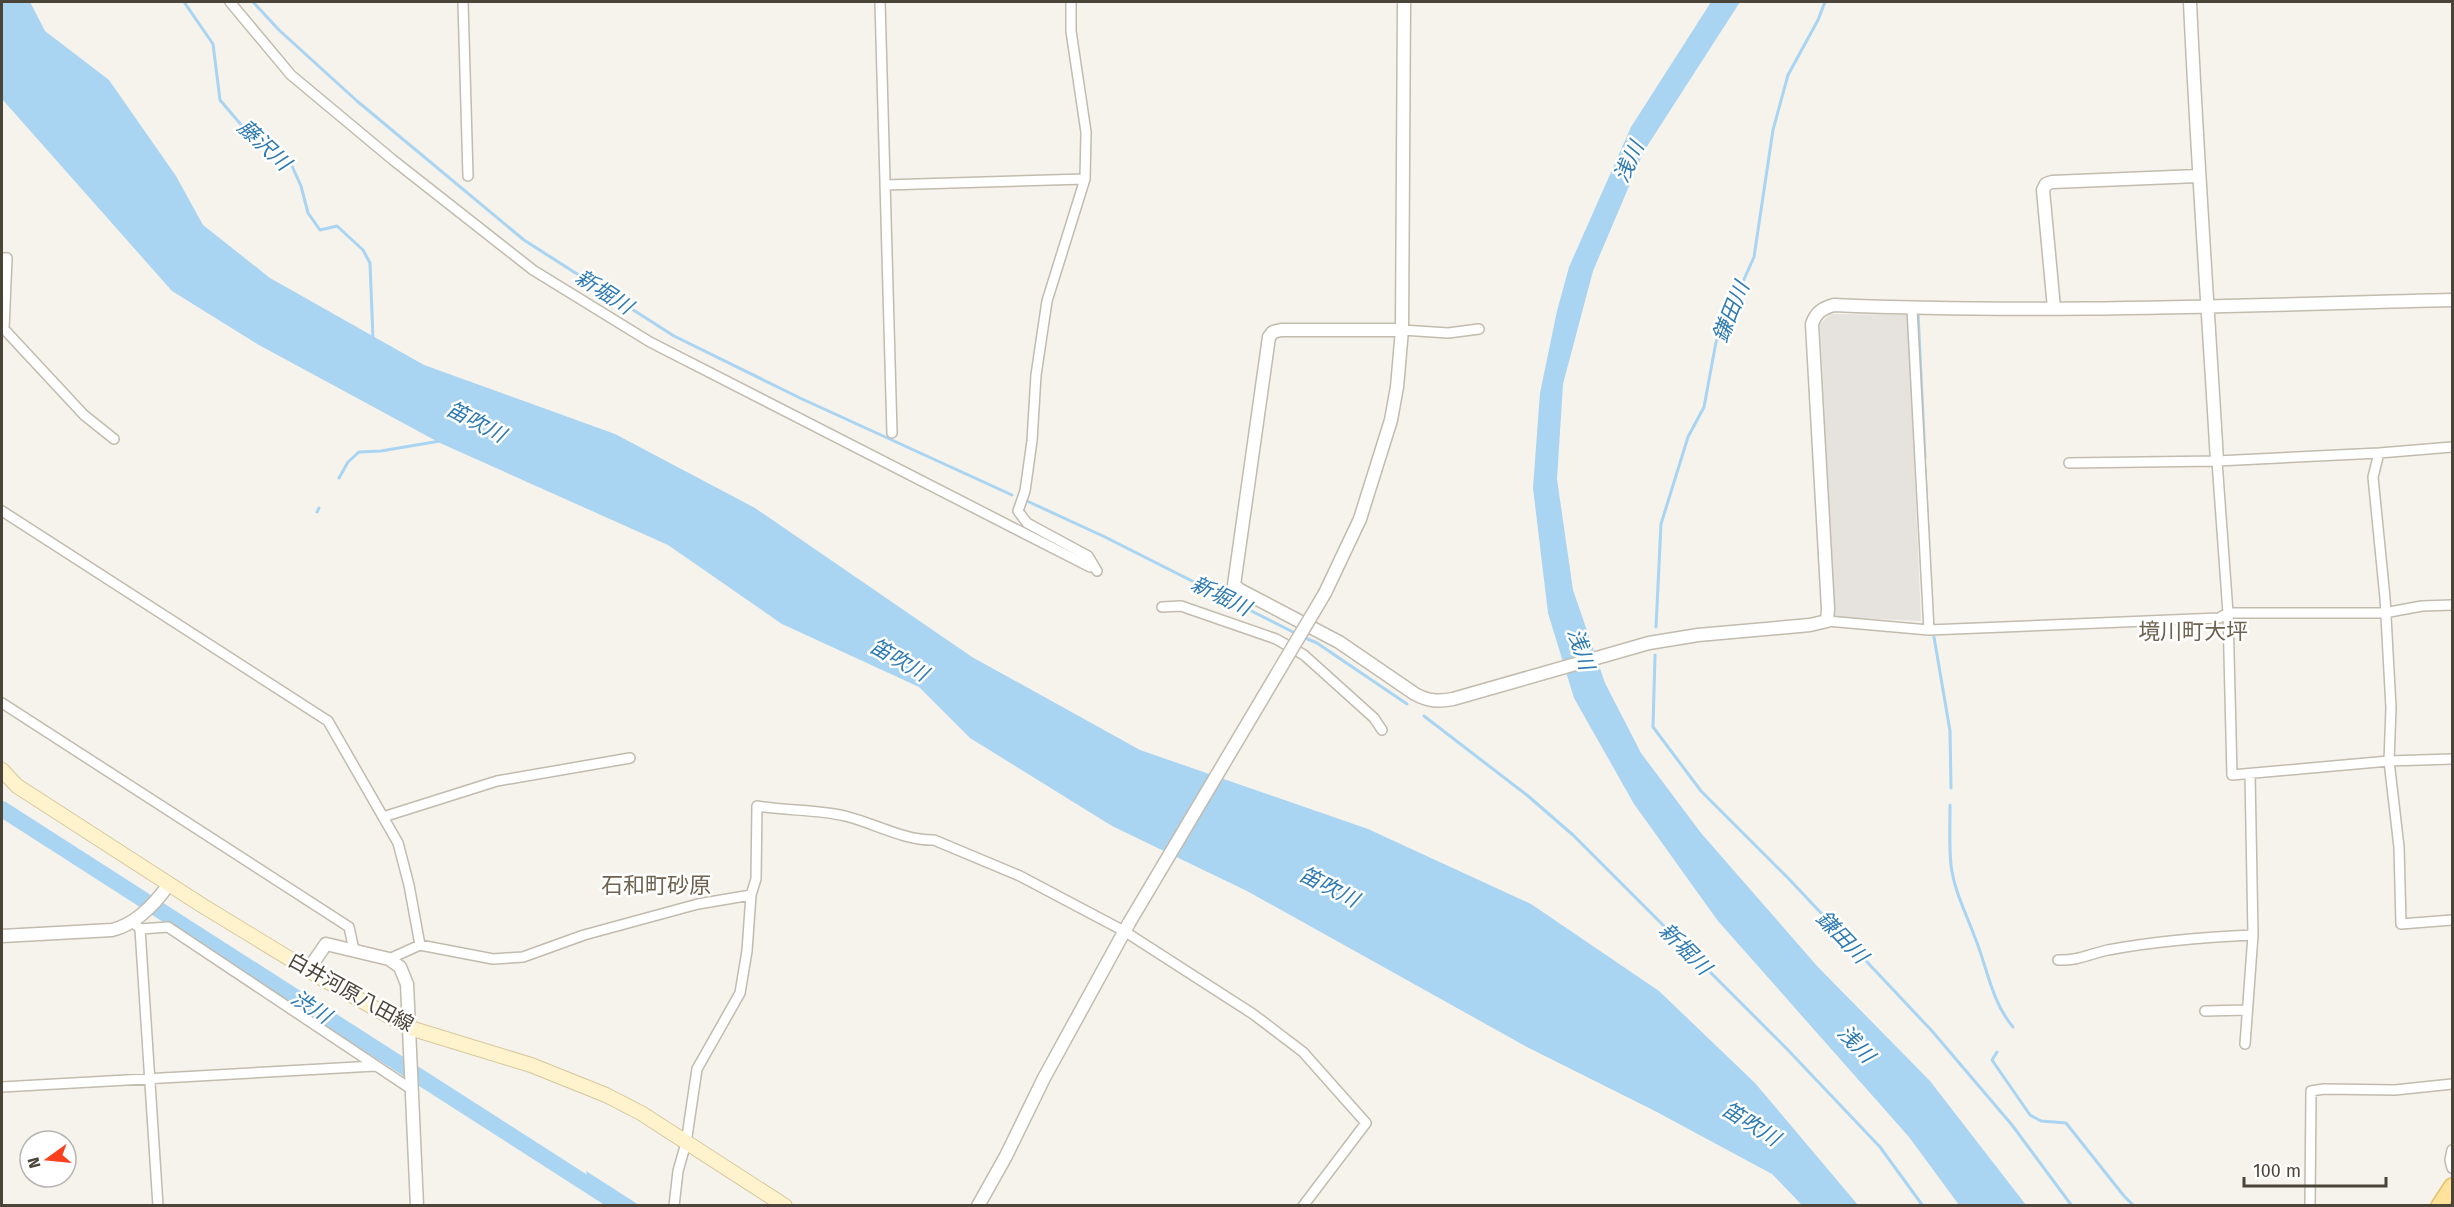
<svg xmlns="http://www.w3.org/2000/svg" width="2454" height="1207" viewBox="0 0 2454 1207" font-family="'Fira Sans','Noto Sans JP',sans-serif">
  <style>
    .industrial { fill: #e6e2dd }
    .water { fill: #a9d4f2 }
    .lines { fill: none; stroke-linecap: round; stroke-linejoin: round }
    .stream { stroke: #a9d4f2; stroke-width: 3 }
    .river { stroke: #a9d4f2; stroke-width: 16 }
    .minor-casing { stroke: #c2bbae; stroke-width: 12 }
    .tertiary-casing { stroke: #c2bbae; stroke-width: 15 }
    .secondary-casing { stroke: #d6c79b; stroke-width: 16 }
    .primary-casing { stroke: #e6c16a; stroke-width: 18 }
    .minor { stroke: #fff; stroke-width: 9 }
    .tertiary { stroke: #fff; stroke-width: 12 }
    .secondary { stroke: #fff3cd; stroke-width: 14 }
    .primary { stroke: #ffe39c; stroke-width: 15 }
    .tertiary-bridge-casing { stroke: #c2bbae; stroke-width: 15; stroke-linecap: butt }
    .tertiary-bridge { stroke: #fff; stroke-width: 12 }
    .labels { text-anchor: middle; stroke-width: 5; stroke-linejoin: round; paint-order: stroke }
    .street-label { font-size: 20px; fill: #4b4439; stroke: #fff }
    .water-label { font-size: 21px; font-style: italic; fill: #2e7ab2; stroke: #fff }
    .quarter-label { font-size: 22px; fill: #6e6250; stroke: #fff }
  </style>
  <rect width="100%" height="100%" fill="#f6f3ec"/>
  <!-- industrial -->
  <path class="industrial" d="M1830,314L1908,315L1921,621L1835,617L1820,324Z"/>
  <!-- water -->
  <path class="water" d="M2,2H30L45,31L109,80L176,176L203,225L270,278L424,365L615,434L755,508L972,657L1140,750L1368,829L1531,904L1659,991L1755,1083L1858,1205H1802L1772,1174L1653,1110L1527,1047L1247,891L1112,826L970,738L919,687L782,624L668,545L440,443L259,345L172,291L2,99Z
    M1711,2H1740L1644,151L1593,271L1563,384L1557,479L1573,590L1605,683L1641,753L1701,833L1817,966L1930,1081L2026,1205H1959L1909,1137L1718,921L1634,804L1574,698L1548,613L1533,488L1540,393L1557,311L1569,267L1631,127Z
    M586,1171L639,1205H611L591,1193Z"/>
  <g class="lines">
    <!-- stream -->
    <path class="stream" d="M184,2L213,44L220,100L260,147L277,152L292,166L301,186L308,213L320,230L337,226L363,250L370,263L373,339
      M253,2L279,30L357,101L524,240L674,336L800,398L1012,495
      M1918,313L1925,458
      M1925,468L1928,530
      M339,478L348,462L359,452L381,451L440,441
      M1027,501L1105,537L1297,634
      M317,512L319,508
      M1656,627L1661,524L1688,437L1704,407L1716,342L1754,257L1773,130L1788,75L1818,20L1825,2
      M1303,637L1317,643L1407,704
      M1934,637L1950,731L1951,788
      M1655,655L1653,727L1701,791L1789,879L1932,1031L2012,1125L2072,1206
      M1424,716L1528,796L1573,835L1787,1049L1880,1147L1923,1206
      M1950,805C1950,825 1949,845 1951,865C1954,890 1965,911 1974,935C1987,966 1991,1001 2013,1027
      M1997,1052L1992,1060L2030,1115L2041,1121L2066,1123L2124,1196L2134,1206"/>
    <!-- river -->
    <path class="river" d="M2,809L621,1206"/>
    <!-- minor casing -->
    <g class="minor-casing">
      <path id="minor" d="M230,2L291,75L393,160L533,270L650,342L1090,567
        M463,2L468,176
        M880,2L892,433
        M1071,2V31L1086,132L1085,179L1047,301L1036,375L1032,441L1025,491L1018,511L1027,523L1088,556L1097,571
        M885,185L1085,179
        M2,258H7L4,329L84,415L114,439
        M1912,308L1929,630
        M1402,330L1448,333L1479,329
        M2379,453L2373,477L2385,598L2391,708L2389,761L2399,847L2401,924L2452,920
        M2217,461L2228,613L2232,775L2389,761L2452,759
        M2069,463L2217,461L2379,453L2452,447
        M2,511L328,721L398,843L409,885L420,945
        M1162,607L1181,606L1276,639L1304,655L1374,718L1382,730
        M1827,621L1929,630L2219,618L2228,613H2384L2422,606L2452,605
        M2,703L349,927L354,950
        M383,817L497,781L630,758
        M136,925L140,929L158,1206
        M140,929L168,927L411,1089
        M389,959L420,945L493,959L523,957L584,935L698,904L751,895
        M2058,960C2078,961 2089,954 2108,950C2156,941 2204,937 2253,935
        M2205,1011L2247,1010
        M2245,1044L2253,935L2250,774
        M2,1087L375,1066
        M2452,1150L2450,1160L2452,1168
        M674,1206L678,1171L686,1143L697,1069L740,993L747,951L751,895L756,879L757,806C786,811 816,809 845,816C874,823 905,841 934,840L1020,876L1124,931L1253,1014L1303,1052L1366,1123L1303,1206
        M2310,1206L2311,1091L2324,1089L2395,1090L2452,1084"/>
    </g>
    <!-- tertiary casing -->
    <g class="tertiary-casing">
      <path id="tertiary" d="M2190,2C2197,155 2208,308 2217,461
        M2054,308L2043,190L2046,184L2052,182L2198,176
        M1402,330H1281L1273,332L1269,337L1234,585L1240,590L1339,642L1415,694C1428,701 1438,702 1453,699L1649,643L1698,635L1810,625L1827,621L1828,609L1812,324C1816,312 1823,308 1834,305C2040,314 2246,305 2452,300
        M1325,593L1360,519L1391,420L1397,387L1402,330L1404,2
        M2,936L112,930C137,924 155,904 169,884
        M308,970L326,944L389,959L400,967L407,984L417,1206
        M978,1206L1006,1156L1044,1078L1129,923"/>
    </g>
    <!-- secondary casing -->
    <g class="secondary-casing">
      <path id="secondary" d="M2,770L17,786L203,906L323,979L410,1028L531,1065L606,1095L641,1113L785,1206"/>
    </g>
    <!-- primary casing -->
    <g class="primary-casing">
      <path id="primary" d="M2439,1206L2452,1186"/>
    </g>
    <!-- minor -->
    <use href="#minor" class="minor"/>
    <!-- tertiary -->
    <use href="#tertiary" class="tertiary"/>
    <!-- secondary -->
    <use href="#secondary" class="secondary"/>
    <!-- primary -->
    <use href="#primary" class="primary"/>
    <!-- tertiary-bridge casing -->
    <g class="tertiary-bridge-casing">
      <path id="tertiary-bridge" d="M1129,923L1325,593"/>
    </g>
    <!-- tertiary-bridge -->
    <use href="#tertiary-bridge" class="tertiary-bridge"/>
  </g>
  <g class="labels">
    <!-- street labels -->
    <g class="street-label">
      <text transform="translate(351 992) rotate(29)" y="7">白井河原八田線</text>
    </g>
    <!-- water labels -->
    <g class="water-label">
      <text transform="translate(264 145) rotate(43)" y="7">藤沢川</text>
      <text transform="translate(1629 162) rotate(-65)" y="7">浅川</text>
      <text transform="translate(604 292) rotate(33)" y="7">新堀川</text>
      <text transform="translate(1731 312) rotate(-68)" y="7">鎌田川</text>
      <text transform="translate(476 422) rotate(28)" y="7">笛吹川</text>
      <text transform="translate(1221 596) rotate(26)" y="7">新堀川</text>
      <text transform="translate(1581 649) rotate(72)" y="7">浅川</text>
      <text transform="translate(899 660) rotate(30)" y="7">笛吹川</text>
      <text transform="translate(1329 887) rotate(27)" y="7">笛吹川</text>
      <text transform="translate(1842 937) rotate(46)" y="7">鎌田川</text>
      <text transform="translate(1685 949) rotate(45)" y="7">新堀川</text>
      <text transform="translate(311 1007) rotate(33)" y="7">渋川</text>
      <text transform="translate(1856 1044) rotate(47)" y="7">浅川</text>
      <text transform="translate(1751 1124) rotate(32)" y="7">笛吹川</text>
    </g>
    <!-- quarter labels -->
    <g class="quarter-label">
      <text x="2193" y="639">境川町大坪</text>
      <text x="656" y="893">石和町砂原</text>
    </g>
  </g>
  <!-- border -->
  <rect width="2454" height="1207" fill="none" stroke="#4b4439" stroke-width="6"/>
  <!-- north arrow -->
  <g transform="translate(48 1159) rotate(255)"><circle r="28" fill="#ffffff" stroke="#b7b4b0" stroke-width="1.5"/>
  <path d="M0-4.5L10 22L0 15L-10 22Z" fill="#fc3f1d"/>
  <text y="-9" font-size="16" font-weight="bold" text-anchor="middle" fill="#4b4439">N</text>
  </g>
  <!-- scale -->
  <path d="M2244 1177v9h142v-9" fill="none" stroke="#4b4439" stroke-width="3"/>
  <text x="2253" y="1177" font-size="18" fill="#4b4439" stroke="#ffffff" stroke-width="4.5" paint-order="stroke">100 m</text>
</svg>
